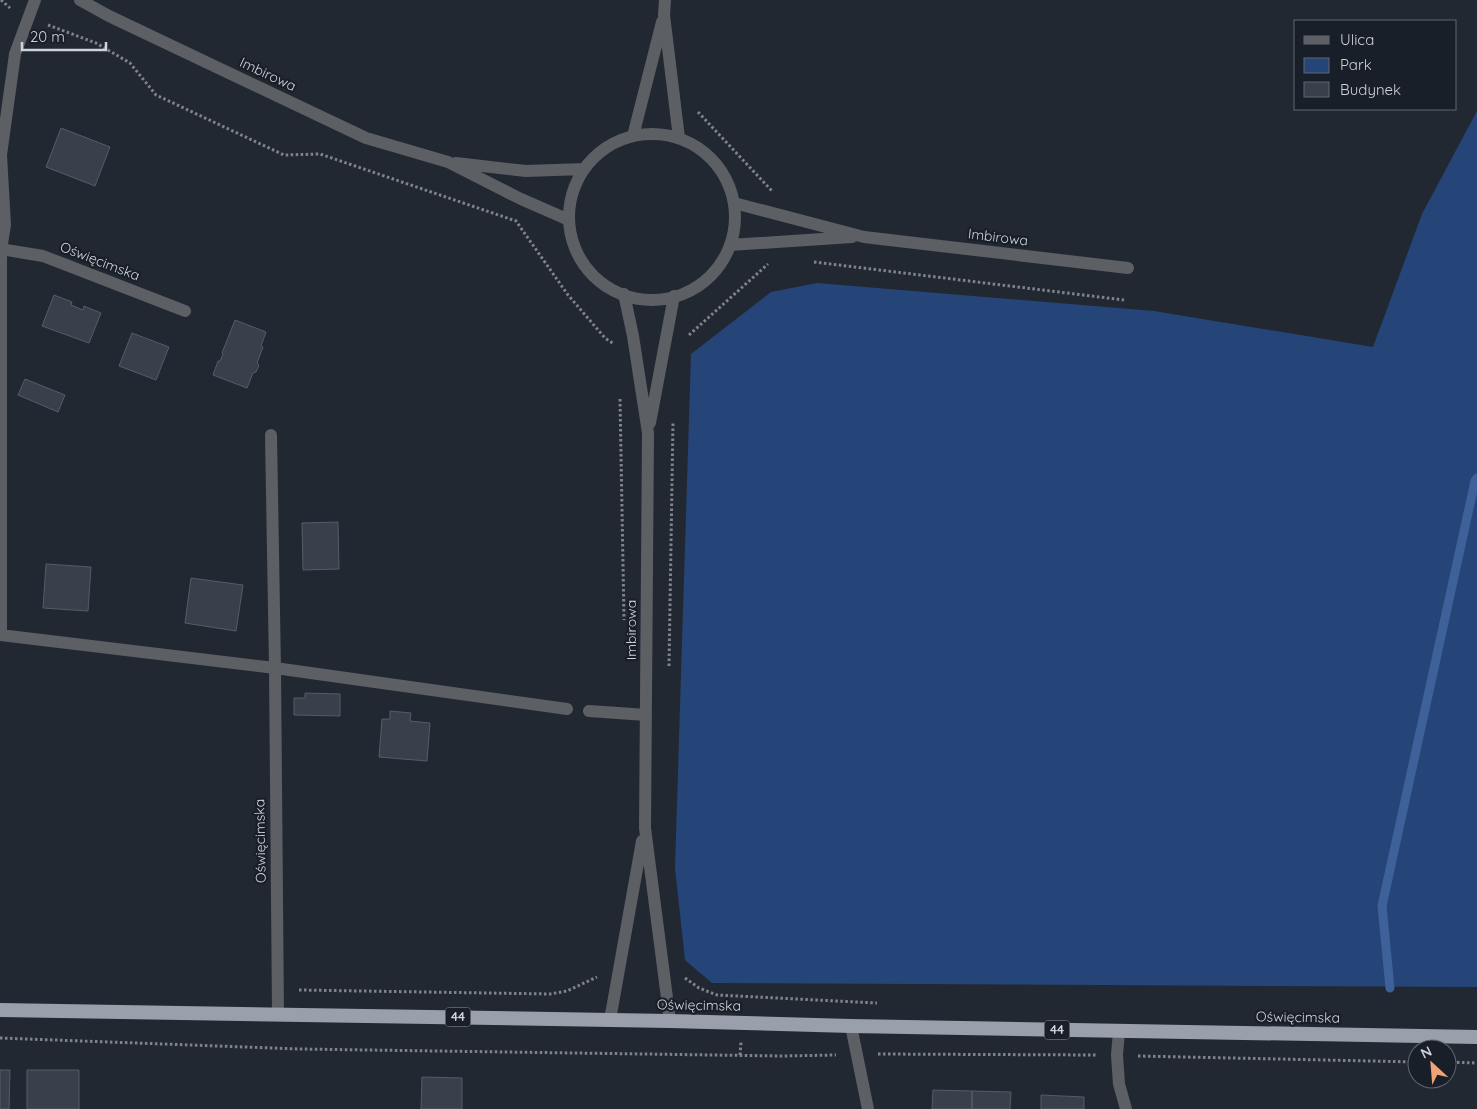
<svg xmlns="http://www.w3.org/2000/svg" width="1477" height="1109" viewBox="0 0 1477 1109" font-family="Quicksand,sans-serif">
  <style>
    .green { fill: #254578 }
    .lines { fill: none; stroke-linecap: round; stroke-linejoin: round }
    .stream { stroke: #3d6198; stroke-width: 9 }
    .building { fill: #39404b; stroke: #545c67 }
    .path { stroke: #7e838c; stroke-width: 3; stroke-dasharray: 2.5 2.5; stroke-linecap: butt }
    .service { stroke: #5c5f64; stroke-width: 12 }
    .minor { stroke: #5c5f64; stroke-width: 12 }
    .trunk { stroke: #99a0ac; stroke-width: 14 }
    .labels { text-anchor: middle; stroke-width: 4.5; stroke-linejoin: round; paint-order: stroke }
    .shield { fill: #191f28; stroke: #989ca4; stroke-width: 1 }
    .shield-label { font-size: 12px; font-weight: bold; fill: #ced2d9 }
    .street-label { font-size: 14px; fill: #ced2d9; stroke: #191f28 }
  </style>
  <rect width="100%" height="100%" fill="#222832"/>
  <!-- green -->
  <path class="green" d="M1477,111V987L712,983L685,960L675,868L691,354L771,292L817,283L1154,311L1373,347L1422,214Z"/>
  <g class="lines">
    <!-- stream -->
    <path class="stream" d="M1390,988L1382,906L1475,481L1477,478"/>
  </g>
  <!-- building -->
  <path class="building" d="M61,128L110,147L95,186L46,167Z
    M54,295L72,302L71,305L83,310L84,306L101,313L89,343L42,326Z
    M235,320L266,332L261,346L263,347L257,363L259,365L256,372L253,373L247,388L213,375L218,361H220L223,354L222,353Z
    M132,333L169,347L156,380L119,366Z
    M25,379L65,395L58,412L18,395Z
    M338,522L339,569L303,570L302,523Z
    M46,564L91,567L88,611L43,608Z
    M191,578L243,585L236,631L185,623Z
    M305,693L340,694V716L294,715V698H305Z
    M390,711L411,713L410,721L430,723L427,761L379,757L382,719H390Z
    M0,1070H10L9,1109H0Z
    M27,1070H79V1109H27Z
    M422,1077L462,1078V1109H421Z
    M933,1090L972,1091V1109H932Z
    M972,1091L1011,1092L1010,1109H972Z
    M1041,1095L1084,1097V1109H1041Z"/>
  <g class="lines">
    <!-- path -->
    <path class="path" d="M1,0L10,8
      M48,25L96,43L130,63L156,95L284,155L320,154L516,221L568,295L605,338L614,344
      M698,112L772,191
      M814,262L1124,300
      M689,335L768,264
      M620,399L624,620
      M669,666L673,422
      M685,978L699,988L717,995L877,1003
      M299,990L550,994L567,991L597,977
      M0,1038L299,1049L782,1056L836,1055
      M878,1054L1096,1055
      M740,1055L741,1042
      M1138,1056L1417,1062
      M1447,1062L1477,1063"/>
    <!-- service -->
    <path class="service" d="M851,1026L868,1109"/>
    <!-- minor -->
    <path class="minor" d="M80,0L109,16L366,138L448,162L521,199L569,220
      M665,0L664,15L679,138
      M569 217a83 83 0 1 1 166 0a83 83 0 1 1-166 0Z
      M633,136L662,22
      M456,163L526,171L584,169
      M734,203L864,237L1128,268
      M730,245L852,237
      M0,249L43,256L185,311
      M624,294L633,336L648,433L645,828L670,1021
      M650,423L674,296
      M271,435L275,668L567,709
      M0,635L275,668L278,1014
      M1,635V250L5,225L1,155L15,54L35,0
      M589,711L646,715
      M610,1020L642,841
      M1119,1031L1117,1055L1119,1084L1126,1109"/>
    <!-- trunk -->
    <path class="trunk" d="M0,1010L670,1021L851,1026L1477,1037"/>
  </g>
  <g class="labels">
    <!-- shield labels -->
    <g class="shield">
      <rect x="445.5" y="1007.5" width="25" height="19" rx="4"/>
      <rect x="1044.5" y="1020.5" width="25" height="19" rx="4"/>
    </g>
    <g class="shield-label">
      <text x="458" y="1021">44</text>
      <text x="1057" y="1034">44</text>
    </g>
    <!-- street labels -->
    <g class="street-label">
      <text transform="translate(268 74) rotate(25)" y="5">Imbirowa</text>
      <text transform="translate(998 237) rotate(7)" y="5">Imbirowa</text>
      <text transform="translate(100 261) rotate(21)" y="5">Oświęcimska</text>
      <text transform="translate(631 630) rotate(-90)" y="5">Imbirowa</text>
      <text transform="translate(260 841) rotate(-91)" y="5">Oświęcimska</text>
      <text transform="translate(699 1005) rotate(1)" y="5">Oświęcimska</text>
      <text transform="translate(1298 1017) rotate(1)" y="5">Oświęcimska</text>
    </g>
  </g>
  <!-- legend -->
  <rect x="1294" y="20" width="162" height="90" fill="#191f28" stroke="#61676f"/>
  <rect x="1304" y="36" width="25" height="8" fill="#5c5f64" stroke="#61676f"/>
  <text x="1340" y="45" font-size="15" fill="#ced2d9">Ulica</text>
  <rect x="1304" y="58" width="25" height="15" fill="#254578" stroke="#61676f"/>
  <text x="1340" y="70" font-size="15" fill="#ced2d9">Park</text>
  <rect x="1304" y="82" width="25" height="15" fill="#39404b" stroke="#61676f"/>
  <text x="1340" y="95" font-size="15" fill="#ced2d9">Budynek</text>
  <!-- north arrow -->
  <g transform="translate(1432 1064) rotate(334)"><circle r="24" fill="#191f28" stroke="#61676f"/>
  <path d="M0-4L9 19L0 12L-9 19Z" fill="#f0a279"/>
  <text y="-8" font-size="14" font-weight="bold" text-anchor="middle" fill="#ced2d9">N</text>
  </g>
  <!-- scale -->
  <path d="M22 42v8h84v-8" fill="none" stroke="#ced2d9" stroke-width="2.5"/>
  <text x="30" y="42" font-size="15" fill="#ced2d9" stroke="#191f28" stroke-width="4" paint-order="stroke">20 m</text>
</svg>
